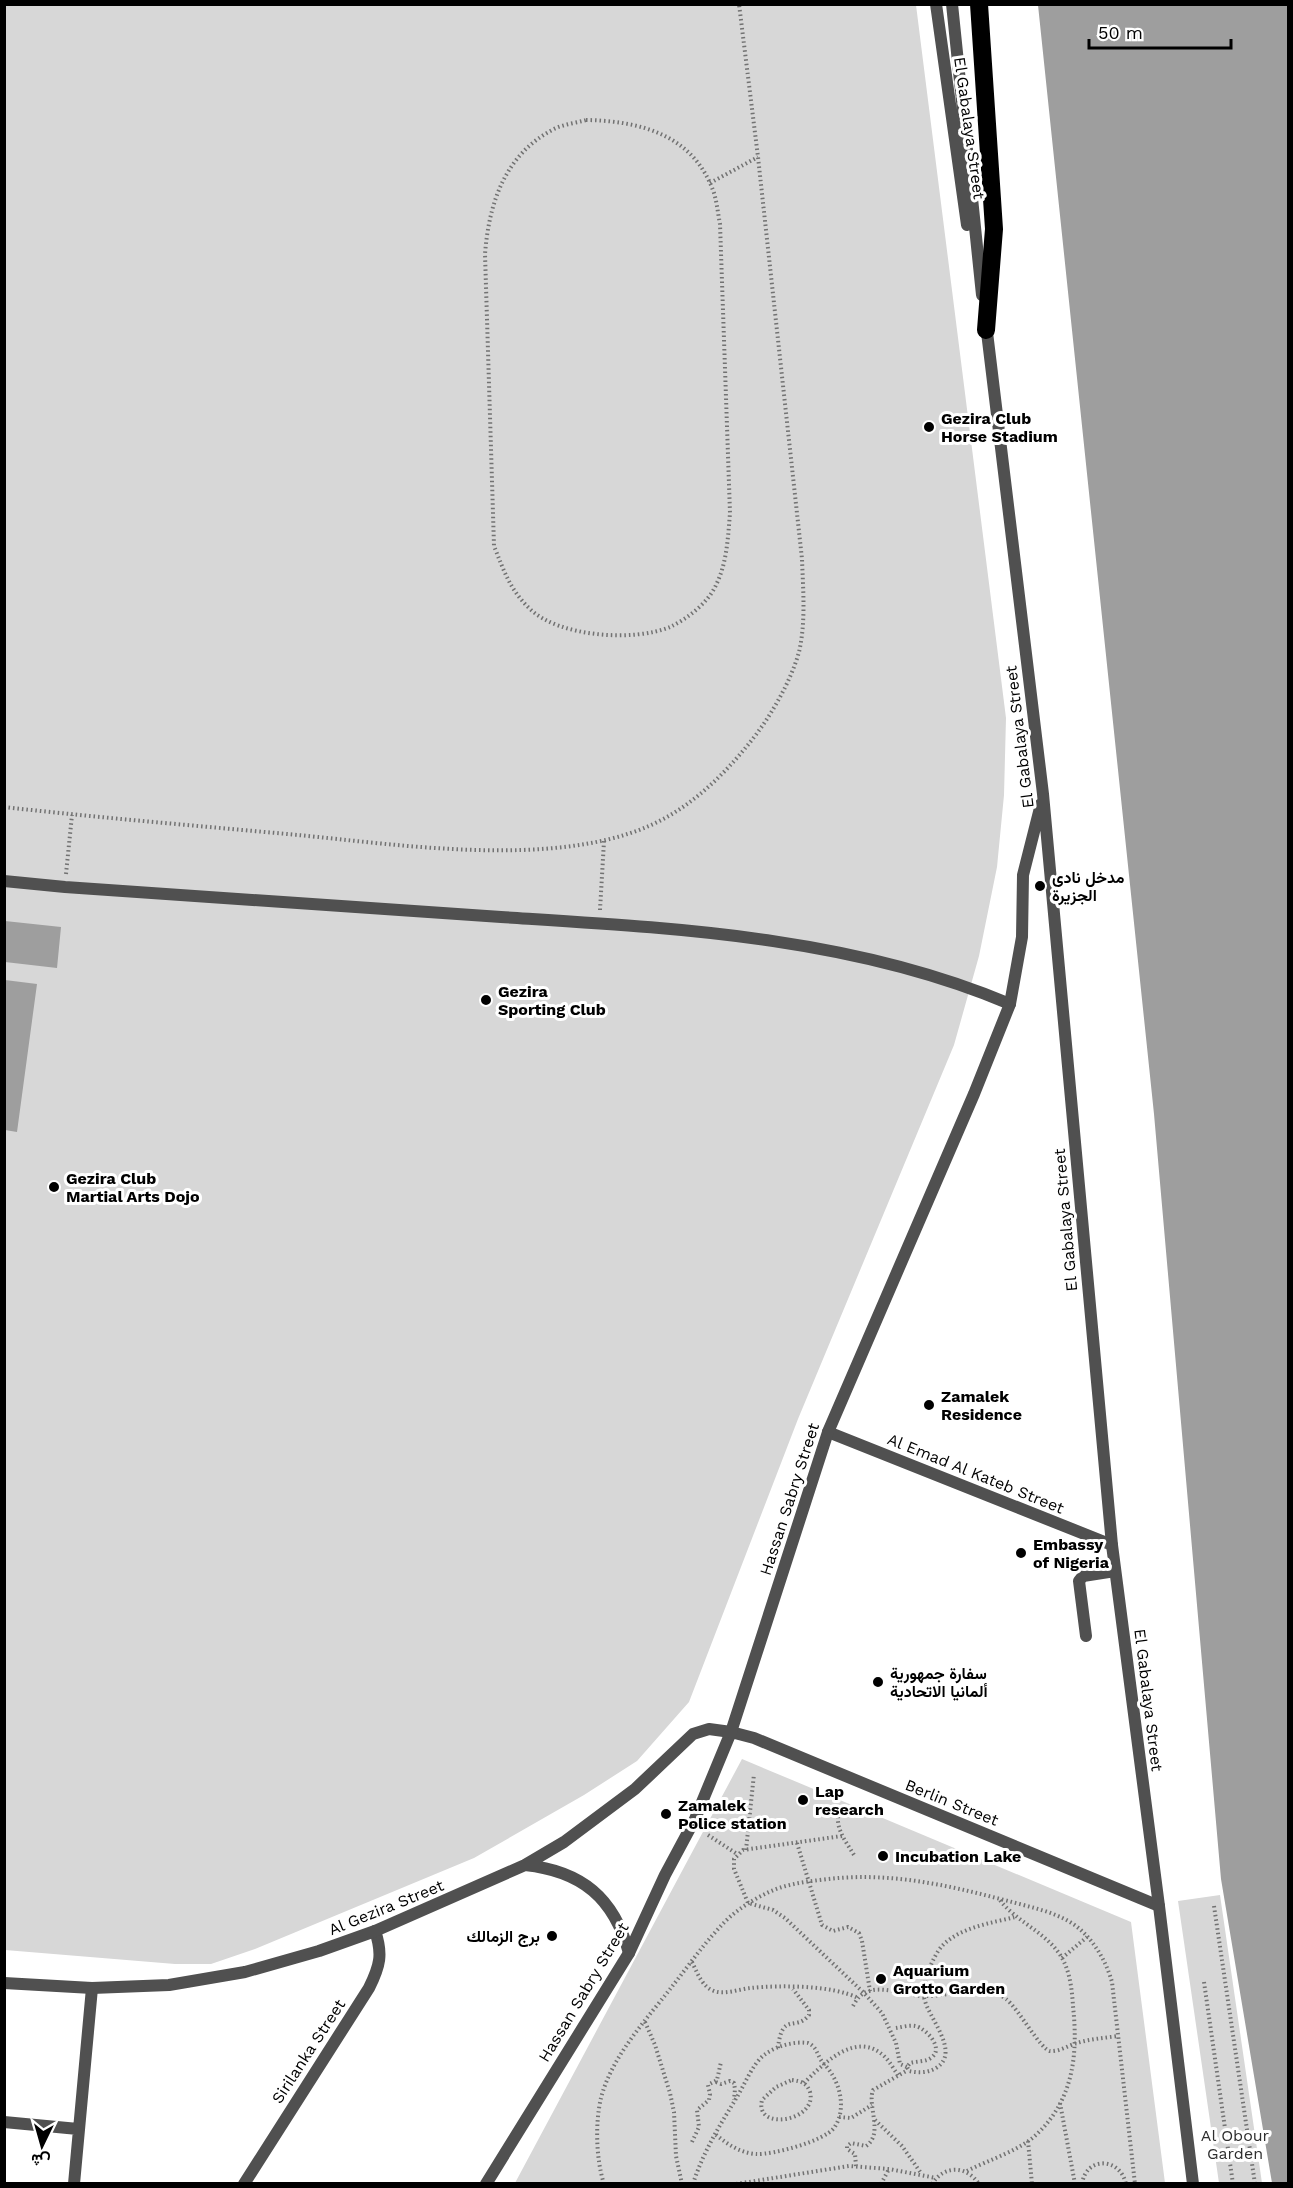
<svg xmlns="http://www.w3.org/2000/svg" width="1293" height="2188" viewBox="0 0 1293 2188" font-family="'Work Sans',Vazirmatn,sans-serif">
  <style>
    .green { fill: #d7d7d7 }
    .water { fill: #9e9e9e }
    .lines { fill: none; stroke-linecap: round; stroke-linejoin: round }
    .path { stroke: #727272; stroke-width: 4; stroke-dasharray: 1.5 3; stroke-linecap: butt }
    .service { stroke: #505050; stroke-width: 12 }
    .minor { stroke: #505050; stroke-width: 12 }
    .tertiary { stroke: #505050; stroke-width: 12 }
    .motorway { stroke: #000; stroke-width: 18 }
    .poi-dot { fill: #000; stroke: #fff; stroke-width: 2 }
    .labels { text-anchor: middle; stroke-width: 6; stroke-linejoin: round; paint-order: stroke }
    .street-label { font-size: 16px; fill: #000; stroke: #fff }
    .poi-label { font-size: 16px; font-weight: bold; fill: #000; stroke: #fff; text-anchor: start }
    .park-label { font-size: 16px; fill: #2e2e2e; stroke: #fff }
  </style>
  <rect width="100%" height="100%" fill="#fff"/>
  <!-- green -->
  <path class="green" d="M4,5H916L1006,718L1004,795L997,867L979,956L954,1045L798,1419L689,1702L637,1761L584,1795L474,1858L255,1949L211,1964H175L5,1950Z
    M742,1759L1131,1922L1165,2183H515Z
    M1220,1895L1262,2183H1219L1178,1901Z"/>
  <!-- water -->
  <path class="water" d="M1038,5H1288V2183H1272L1221,1879L1154,1114Z
    M5,921L61,927L57,968L5,962Z
    M5,980L37,984L17,1132L5,1130Z"/>
  <g class="lines">
    <!-- path -->
    <path class="path" d="M586,120C641,121 694,135 714,193C717,203 718,214 720,224L730,513C728,537 727,563 716,585C708,603 687,619 670,627C634,642 559,637 530,609C510,590 504,571 494,546L485,254C489,203 505,154 554,129C564,124 576,123 586,120Z
      M710,183L758,157
      M4,807C102,818 200,826 298,835C402,845 552,868 649,826C688,809 720,779 747,746C768,721 790,684 799,652C806,622 803,589 802,559L758,157L739,4
      M66,874L72,815
      M600,910L604,841
      M840,1808C833,1826 845,1840 854,1855
      M708,1835L737,1854
      M842,1836L743,1850L734,1859V1869L748,1903L773,1910L785,1918L864,1993L882,2013L896,2043L900,2064L907,2067
      M797,1843L822,1925L833,1931L848,1927L859,1933L862,1941L870,1991
      M746,1850L754,1774
      M1214,1906L1255,2184
      M1062,1958L1087,1937
      M692,1962C697,1972 702,1987 714,1991C725,1995 739,1989 751,1988C780,1985 832,1985 858,1998
      M1204,1982L1233,2184
      M853,2006C857,1999 861,1993 869,1991C886,1986 907,1996 924,1996C949,1997 984,1983 1006,1999C1018,2008 1041,2050 1050,2051C1059,2052 1069,2045 1077,2043C1090,2039 1104,2038 1118,2036
      M645,2022L655,2045L670,2093L674,2112L676,2156L682,2184
      M896,2028C902,2027 909,2025 915,2026C926,2028 944,2048 932,2057C927,2062 917,2061 910,2063L907,2067L909,2071C918,2073 928,2073 936,2068C962,2052 927,2017 924,1997C922,1983 933,1956 942,1946C960,1927 992,1923 1015,1917
      M778,2048C782,2011 796,2032 809,2015V2010L793,1989
      M792,2080C801,2081 807,2083 810,2092C818,2121 754,2132 762,2100L776,2087Z
      M716,2082L721,2084L730,2081L734,2083L735,2089L734,2100
      M804,2083C823,2064 857,2029 885,2057C890,2062 894,2070 899,2076
      M1060,2103L1075,2184
      M839,2117L851,2118L872,2105
      M875,2120L902,2146L921,2173
      M1028,2141L1032,2184
      M692,2142L699,2127L697,2110L709,2100L710,2094L708,2085L717,2080L721,2062
      M856,2166L855,2154L847,2149V2146L851,2143L866,2146C884,2134 867,2106 873,2090L908,2070
      M967,2171C990,2159 1020,2151 1038,2133C1074,2098 1078,2053 1073,2006C1072,1990 1070,1972 1062,1958C1047,1932 1017,1923 999,1899
      M604,2184C596,2159 595,2123 601,2098C612,2055 648,2018 674,1984C689,1965 703,1945 720,1927C732,1913 750,1901 767,1893C783,1885 802,1882 820,1880C886,1871 944,1884 1008,1901C1030,1907 1057,1912 1076,1926C1094,1940 1106,1961 1112,1982L1135,2184
      M693,2184C703,2152 720,2125 737,2097C745,2084 752,2065 764,2055C776,2046 794,2041 808,2043C818,2047 817,2057 824,2064C839,2079 848,2108 834,2128C824,2141 773,2155 756,2154C740,2153 727,2144 715,2134
      M736,2184L849,2166L889,2169L936,2178
      M881,2184L889,2169
      M932,2184C945,2164 967,2166 979,2184
      M1082,2184C1086,2156 1120,2157 1126,2184"/>
    <!-- service -->
    <path class="service" d="M4,881L65,887C210,897 356,907 501,917C672,928 850,936 1010,1004
      M1086,1636L1079,1581L1083,1576L1115,1571"/>
    <!-- minor -->
    <path class="minor" d="M828,1432L1112,1545
      M4,2122L78,2129
      M74,2184L92,1988
      M244,2184L369,1988C380,1966 383,1954 375,1931
      M486,2184L629,1953L665,1875L695,1819L731,1732L754,1738L1159,1906"/>
    <!-- tertiary -->
    <path class="tertiary" d="M936,4L967,225
      M952,4L982,295
      M986,324L1043,794L1112,1545L1159,1906L1193,2184
      M525,1865C582,1871 614,1898 629,1953
      M4,1983L92,1988L169,1985L245,1972L319,1951L375,1931L525,1865L564,1842L635,1789L693,1734L709,1729L731,1732L828,1432L974,1094L1010,1004L1022,937L1023,875L1041,804"/>
    <!-- motorway -->
    <path class="motorway" d="M979,4L994,229L986,330"/>
  </g>
  <!-- markers -->
  <g class="poi-dot">
    <circle cx="929" cy="427" r="6"/>
    <circle cx="1040" cy="886" r="6"/>
    <circle cx="486" cy="1000" r="6"/>
    <circle cx="54" cy="1187" r="6"/>
    <circle cx="929" cy="1405" r="6"/>
    <circle cx="1021" cy="1553" r="6"/>
    <circle cx="878" cy="1682" r="6"/>
    <circle cx="803" cy="1800" r="6"/>
    <circle cx="666" cy="1814" r="6"/>
    <circle cx="883" cy="1856" r="6"/>
    <circle cx="552" cy="1936" r="6"/>
    <circle cx="881" cy="1979" r="6"/>
  </g>
  <g class="labels">
    <!-- street labels -->
    <g class="street-label">
      <text transform="translate(970 128) rotate(82)" y="6">El Gabalaya Street</text>
      <text transform="translate(1019 737) rotate(-97)" y="6">El Gabalaya Street</text>
      <text transform="translate(1065 1220) rotate(-95)" y="6">El Gabalaya Street</text>
      <text transform="translate(976 1473) rotate(22)" y="6">Al Emad Al Kateb Street</text>
      <text transform="translate(789 1499) rotate(-72)" y="6">Hassan Sabry Street</text>
      <text transform="translate(1149 1700) rotate(83)" y="6">El Gabalaya Street</text>
      <text transform="translate(952 1802) rotate(22)" y="6">Berlin Street</text>
      <text transform="translate(386 1907) rotate(-22)" y="6">Al Gezira Street</text>
      <text transform="translate(583 1992) rotate(-59)" y="6">Hassan Sabry Street</text>
      <text transform="translate(308 2051) rotate(-57)" y="6">Sirilanka Street</text>
    </g>
    <!-- poi labels -->
    <g class="poi-label">
      <text x="941" y="424">Gezira Club<tspan x="941" dy="18">Horse Stadium</tspan></text>
      <text x="1052" y="883">مدخل نادى<tspan x="1052" dy="18">الجزيرة</tspan></text>
      <text x="498" y="997">Gezira<tspan x="498" dy="18">Sporting Club</tspan></text>
      <text x="66" y="1184">Gezira Club<tspan x="66" dy="18">Martial Arts Dojo</tspan></text>
      <text x="941" y="1402">Zamalek<tspan x="941" dy="18">Residence</tspan></text>
      <text x="1033" y="1550">Embassy<tspan x="1033" dy="18">of Nigeria</tspan></text>
      <text x="890" y="1679">سفارة جمهورية<tspan x="890" dy="18">ألمانيا الاتحادية</tspan></text>
      <text x="815" y="1797">Lap<tspan x="815" dy="18">research</tspan></text>
      <text x="678" y="1811">Zamalek<tspan x="678" dy="18">Police station</tspan></text>
      <text x="895" y="1862">Incubation Lake</text>
      <text x="540" y="1942" text-anchor="end">برج الزمالك</text>
      <text x="893" y="1976">Aquarium<tspan x="893" dy="18">Grotto Garden</tspan></text>
    </g>
    <!-- park labels -->
    <g class="park-label">
      <text x="1235" y="2141">Al Obour<tspan x="1235" dy="18">Garden</tspan></text>
    </g>
  </g>
  <!-- border -->
  <rect width="1293" height="2188" fill="none" stroke="#000000" stroke-width="12"/>
  <!-- north arrow -->
  <g transform="translate(42 2146) rotate(185)" stroke="#ffffff" stroke-width="4.5" paint-order="stroke">
  <path d="M0-4.5L10 22L0 15L-10 22Z" fill="#000000"/>
  <text y="-9" font-size="16" font-weight="bold" text-anchor="middle" fill="#000000">ش</text>
  </g>
  <!-- scale -->
  <path d="M1089 39v9h142v-9" fill="none" stroke="#000000" stroke-width="3"/>
  <text x="1098" y="39" font-size="18" fill="#000000" stroke="#ffffff" stroke-width="4.5" paint-order="stroke">50 m</text>
</svg>
